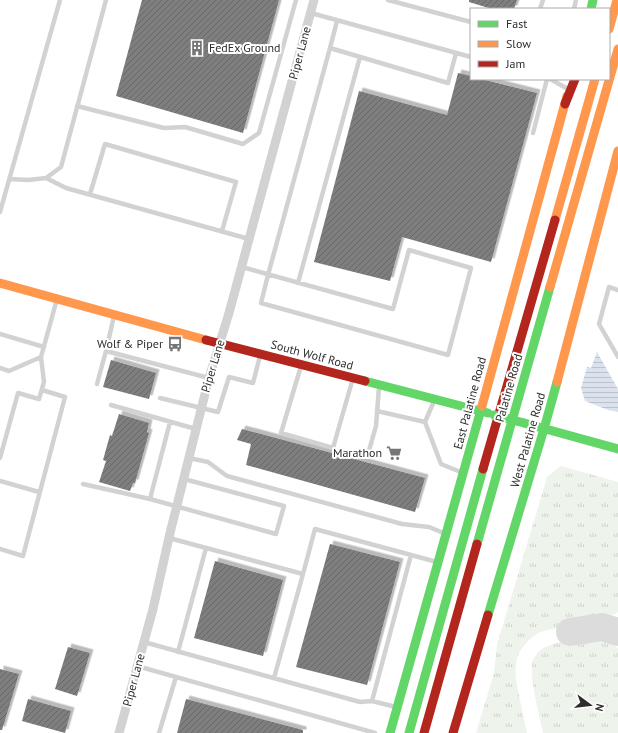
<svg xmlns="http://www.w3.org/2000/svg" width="618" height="733" viewBox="0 0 618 733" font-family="'PT Sans',sans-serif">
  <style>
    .grass { fill: url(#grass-tufts) }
    .water { fill: url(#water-rules) }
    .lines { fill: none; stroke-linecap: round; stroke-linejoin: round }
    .taxiway { stroke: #dcdcdc; stroke-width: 28 }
    .building { fill: url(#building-hatch); filter: url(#shadow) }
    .lane { stroke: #d2d2d2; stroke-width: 4.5 }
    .street { stroke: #d2d2d2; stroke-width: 9 }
    .fast { stroke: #63d668; stroke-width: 9 }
    .slow { stroke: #ff974d; stroke-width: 9 }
    .jam { stroke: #b3261e; stroke-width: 9 }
    .fast-bridge { stroke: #63d668; stroke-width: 9 }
    .labels { text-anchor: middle; stroke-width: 4; stroke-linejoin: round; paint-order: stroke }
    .poi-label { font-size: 12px; fill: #2d2d2d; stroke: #fff; text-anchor: end }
    .street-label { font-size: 12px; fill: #2d2d2d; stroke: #fff }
  </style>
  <defs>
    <pattern id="grass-tufts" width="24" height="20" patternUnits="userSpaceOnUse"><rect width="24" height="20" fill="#eef3ec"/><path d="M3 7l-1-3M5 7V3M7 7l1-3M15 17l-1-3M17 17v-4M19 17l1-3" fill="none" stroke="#ccd1cb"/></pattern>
    <pattern id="water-rules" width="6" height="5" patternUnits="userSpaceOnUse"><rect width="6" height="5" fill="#dbe2ee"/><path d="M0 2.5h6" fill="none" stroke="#bcc2cc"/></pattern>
    <pattern id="building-hatch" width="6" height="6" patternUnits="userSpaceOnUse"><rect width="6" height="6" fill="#7e7e7e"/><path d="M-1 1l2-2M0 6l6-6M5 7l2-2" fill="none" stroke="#686868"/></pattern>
    <filter id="shadow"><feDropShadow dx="3.5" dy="-3.5" stdDeviation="0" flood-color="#0004"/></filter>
  </defs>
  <rect width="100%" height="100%" fill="#fff"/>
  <!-- grass -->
  <path class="grass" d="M561,466L618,482V612L615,614L540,632C512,650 513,667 519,696C522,709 524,721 527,733H476L494,673L497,645L547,477Z
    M591,637C602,638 609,641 618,648V733H543C540,716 528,675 533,660C535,655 540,649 546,647C559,641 576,640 591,637Z"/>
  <!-- water -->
  <path class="water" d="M597,352L618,389V412L608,410L585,401L581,388L587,367L591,368Z"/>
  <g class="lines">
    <!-- taxiway -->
    <path class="taxiway" d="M570,632L602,627L618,632"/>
  </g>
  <!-- building -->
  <path class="building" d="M142,0H279L243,133L116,96Z
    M469,0H517L514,9H492L469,2Z
    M458,73L471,76V79H481L537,93L491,262L402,237L390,281L314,262L359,91L447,115Z
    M111,360L156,373L149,399L103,387Z
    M119,414L149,423L147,432L149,433L135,483H133L130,491L99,482L106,461L103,460L110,435L112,436Z
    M242,429L425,478L415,512L246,465L251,444L237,440Z
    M330,544L400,562L367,685L296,667Z
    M215,561L283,580L263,656L194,638Z
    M68,647L90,653L77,696L55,689Z
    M0,669L19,674L2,730H0Z
    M28,699L71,711L65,733L22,721Z
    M186,699L303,730V733H177Z"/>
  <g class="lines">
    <!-- lane -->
    <path class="lane" d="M388,0L471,22
      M540,9L543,0
      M574,9L576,0
      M311,13L471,57
      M330,48L337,21
      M550,79L568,89
      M77,106L164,128L185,127L243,144L259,133L296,0
      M533,133L547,79
      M46,178L61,167L106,0
      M10,179L28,180L46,178L66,188L249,239
      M90,194L105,144L236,182L222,231
      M0,212L60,0
      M242,267C292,281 342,295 393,309L409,250L471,268L448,355L261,303L268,275L330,48L448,83L456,53
      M298,283L360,57
      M618,290L609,287L599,324L618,357
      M0,334L44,347
      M106,351L114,316
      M41,357L57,299
      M301,366L281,433L333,448L353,378
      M0,368L9,371L41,357L44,382L39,399L18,393L0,458
      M97,384L106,351L209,378
      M160,398L218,412L229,377L253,383L260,356
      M111,405L196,429
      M377,411L425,422L441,464L463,473
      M170,422L150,499L276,534L284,506L184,479
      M425,422L434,401
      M368,454L376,426L379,387
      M189,458L208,462L227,476L402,524L429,527L446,534
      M0,481L39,492
      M83,484L150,499
      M169,538L303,574L315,529L437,562
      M0,549L23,556L65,397L42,390
      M144,642L360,702L372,701
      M178,652L206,548
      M137,666L375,733
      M274,678L303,574
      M396,707L372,701L411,555
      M159,733L176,677"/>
    <!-- street -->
    <path class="street" d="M119,733L153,609L170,533L209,378L229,313L314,0"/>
    <!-- fast -->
    <path class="fast" d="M591,9L593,0
      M365,381L488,413
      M524,423L618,449
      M477,544L550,287
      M488,615L544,429L557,382
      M390,733L482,406
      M409,733L483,469"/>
    <!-- slow -->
    <path class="slow" d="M609,29L617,0
      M555,220L595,79
      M0,283L206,340
      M550,287L618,49
      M557,382L618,151
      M482,406L567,96"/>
    <!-- jam -->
    <path class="jam" d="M565,104L575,79
      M206,340L365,381
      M483,469L555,220
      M424,733L477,544
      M453,733L488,615"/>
    <!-- fast-bridge -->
    <path class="fast-bridge" d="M494,415L524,423"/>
  </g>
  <!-- icons -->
  <defs>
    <g id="building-bare" transform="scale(1.2)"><path d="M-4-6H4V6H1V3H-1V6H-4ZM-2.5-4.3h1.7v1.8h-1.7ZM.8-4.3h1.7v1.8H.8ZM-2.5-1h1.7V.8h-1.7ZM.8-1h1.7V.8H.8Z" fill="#767676" stroke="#fff" stroke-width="2.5" paint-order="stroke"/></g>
    <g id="bus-bare" transform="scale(1.2)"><path d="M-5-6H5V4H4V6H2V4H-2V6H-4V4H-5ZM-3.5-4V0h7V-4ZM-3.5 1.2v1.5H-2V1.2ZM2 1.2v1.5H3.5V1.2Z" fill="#767676" stroke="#fff" stroke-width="2.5" paint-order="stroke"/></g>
    <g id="supermarket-bare" transform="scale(1.2)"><path d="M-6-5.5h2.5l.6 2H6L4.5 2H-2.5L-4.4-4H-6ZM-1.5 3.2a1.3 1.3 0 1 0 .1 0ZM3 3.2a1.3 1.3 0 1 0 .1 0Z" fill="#767676" stroke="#fff" stroke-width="2.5" paint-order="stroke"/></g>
  </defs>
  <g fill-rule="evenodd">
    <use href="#building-bare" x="197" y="48"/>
    <use href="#bus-bare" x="175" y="344"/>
    <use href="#supermarket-bare" x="394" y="453"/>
  </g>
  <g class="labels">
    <!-- poi labels -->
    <g class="poi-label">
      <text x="209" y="52" text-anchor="start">FedEx Ground</text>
      <text x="163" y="348">Wolf &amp; Piper</text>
      <text x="382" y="457">Marathon</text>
    </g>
    <!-- street labels -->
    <g class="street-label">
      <text transform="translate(300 53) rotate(-75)" y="4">Piper Lane</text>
      <text transform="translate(312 355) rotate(15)" y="4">South Wolf Road</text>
      <text transform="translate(213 366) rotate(-73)" y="4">Piper Lane</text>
      <text transform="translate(509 388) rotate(-74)" y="4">Palatine Road</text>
      <text transform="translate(470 403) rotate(-75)" y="4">East Palatine Road</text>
      <text transform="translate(528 440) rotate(-74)" y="4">West Palatine Road</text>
      <text transform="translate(134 680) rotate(-75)" y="4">Piper Lane</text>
    </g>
  </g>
  <!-- legend -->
  <rect x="470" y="8" width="140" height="72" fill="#ffffff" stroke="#ababab"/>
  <rect x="478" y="21" width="20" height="6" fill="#63d668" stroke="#ababab"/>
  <text x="506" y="28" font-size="12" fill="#2d2d2d">Fast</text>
  <rect x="478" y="41" width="20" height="6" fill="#ff974d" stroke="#ababab"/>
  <text x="506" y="48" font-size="12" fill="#2d2d2d">Slow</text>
  <rect x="478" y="61" width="20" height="6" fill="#b3261e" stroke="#ababab"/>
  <text x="506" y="68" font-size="12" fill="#2d2d2d">Jam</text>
  <!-- north arrow -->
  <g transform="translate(590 705) rotate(105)" stroke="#ffffff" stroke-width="3" paint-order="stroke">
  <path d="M0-3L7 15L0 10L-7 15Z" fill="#2d2d2d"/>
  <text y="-6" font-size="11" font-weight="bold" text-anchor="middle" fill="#2d2d2d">N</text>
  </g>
</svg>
